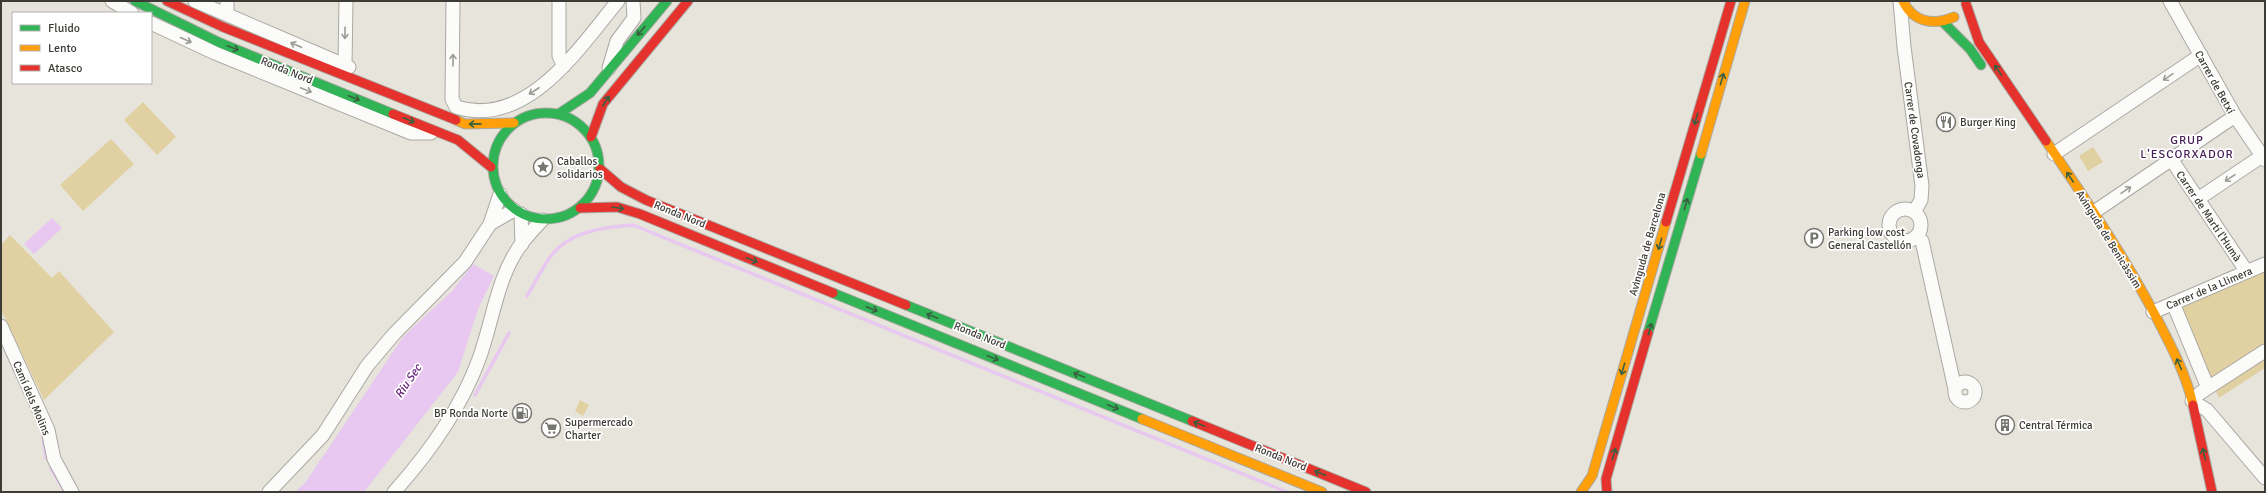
<svg xmlns="http://www.w3.org/2000/svg" width="2266" height="493" viewBox="0 0 2266 493" font-family="Signika,sans-serif">
  <style>
    .green { fill: #e0d0a2 }
    .water { fill: #e8c7f1 }
    .lines { fill: none; stroke-linecap: round; stroke-linejoin: round }
    .stream { stroke: #e8c7f1; stroke-width: 3.5 }
    .street-casing { stroke: #aaa8a2; stroke-width: 15 }
    .fast-casing { stroke: #aaa8a2; stroke-width: 11 }
    .slow-casing { stroke: #aaa8a2; stroke-width: 11 }
    .jam-casing { stroke: #aaa8a2; stroke-width: 11 }
    .street { stroke: #fbfbfa; stroke-width: 13 }
    .fast { stroke: #30b455; stroke-width: 9 }
    .slow { stroke: #ff9f0a; stroke-width: 9 }
    .jam { stroke: #e5322d; stroke-width: 9 }
    .oneway { stroke: #395f3f }
    .oneway2 { stroke: #9c9b98 }
    .labels { text-anchor: middle; stroke-width: 3.5; stroke-linejoin: round; paint-order: stroke }
    .street-label { font-size: 11px; fill: #3d3b36; stroke: #fff }
    .poi-label { font-size: 11px; fill: #3d3b36; stroke: #fff; text-anchor: start }
    .neighbourhood-label { font-size: 12px; letter-spacing: 1px; fill: #451e54; stroke: #fff }
    .water-label { font-size: 12px; font-style: italic; fill: #601b77; stroke: #fff }
  </style>
  <rect width="100%" height="100%" fill="#e7e4dc"/>
  <!-- green -->
  <path class="green" d="M143,102L176,137L157,155L124,120Z
    M111,139L134,164L83,211L60,185Z
    M2093,147L2103,162L2088,171L2079,156Z
    M10,235L52,278L59,271L114,332L44,400L1,310V245Z
    M2265,269V368L2219,398L2179,306Z
    M580,400L589,405L583,416L575,411Z"/>
  <!-- water -->
  <path class="water" d="M52,218L62,228L34,254L24,244Z
    M473,264L494,276L478,309L458,372L364,492H295L305,483L403,337L453,290Z"/>
  <g class="lines">
    <!-- stream -->
    <path class="stream" d="M527,296C535,283 542,268 551,256C570,231 604,227 633,225L1287,492
      M475,395L509,333
      M43,437L46,458
      M51,468L65,492"/>
    <!-- street casing -->
    <g class="street-casing">
      <path id="street" d="M112,1L132,13
        M195,1L349,67
        M453,1L452,99L456,107C527,129 579,48 618,1
        M559,1V56L564,66
        M1900,1L1904,47L1922,186L1921,200L1914,212
        M2170,1L2235,116L2265,160
        M227,15V1
        M151,23L215,53L411,133H431
        M345,65L346,1
        M609,68L617,41L634,18L633,1
        M2054,154L2201,55
        M2171,159L2247,272
        M2198,199L2262,156
        M1889 225a16 16 0 1 1 32 0a16 16 0 1 1-32 0Z
        M2094,212L2235,116
        M521,214L522,244
        M490,224L514,210
        M1917,236L1922,241L1955,389
        M2173,303L2208,388
        M2153,312L2265,264
        M1,326L48,430L54,459L72,492
        M2265,351L2200,393L2192,401L2207,410L2265,478
        M1955 392a10 10 0 1 1 20 0a10 10 0 1 1-20 0Z
        M269,492L323,435L367,366L394,334L465,262L490,224L500,194
        M394,492C429,453 461,408 479,359C493,321 497,276 522,243C528,235 536,227 542,220"/>
    </g>
    <!-- fast casing -->
    <g class="fast-casing">
      <path id="fast" d="M135,1L218,42L393,114
        M1944,23L1970,49L1981,65
        M493 166a53 53 0 1 1 106 0a53 53 0 1 1-106 0Z
        M560,113L590,93L667,1
        M833,293L1142,419
        M906,305L1192,421
        M1648,333L1701,154"/>
    </g>
    <!-- slow casing -->
    <g class="slow-casing">
      <path id="slow" d="M1903,1C1913,22 1933,26 1954,17
        M456,120L465,124L514,123
        M2046,141C2084,197 2122,253 2154,313C2169,342 2186,373 2193,405
        M1701,154L1745,1
        M1142,419L1322,492
        M1581,492L1592,476L1666,222"/>
    </g>
    <!-- jam casing -->
    <g class="jam-casing">
      <path id="jam" d="M167,1L223,27L456,120
        M1966,4L1979,42L2046,141
        M393,114L458,140L491,167
        M591,137L603,104L688,1
        M600,169L621,187L646,200L906,305
        M580,208L617,207L640,214L833,293
        M1666,222L1731,1
        M2193,405L2212,492
        M1192,421L1366,492
        M1607,492L1606,479L1648,333"/>
    </g>
    <!-- street -->
    <use href="#street" class="street"/>
    <!-- fast -->
    <use href="#fast" class="fast"/>
    <!-- slow -->
    <use href="#slow" class="slow"/>
    <!-- jam -->
    <use href="#jam" class="jam"/>
  </g>
  <!-- one-way arrows -->
  <defs><path id="oneway-shaft" d="M-6 0H5M1.5-3L5.5 0L1.5 3" fill="none" stroke-width="1.6" stroke-linecap="round" stroke-linejoin="round"/></defs>
  <g class="oneway">
    <use href="#oneway-shaft" transform="translate(641 31) rotate(130)"/>
    <use href="#oneway-shaft" transform="translate(233 48) rotate(22)"/>
    <use href="#oneway-shaft" transform="translate(1998 70) rotate(-124)"/>
    <use href="#oneway-shaft" transform="translate(1722 79) rotate(-74)"/>
    <use href="#oneway-shaft" transform="translate(354 98) rotate(22)"/>
    <use href="#oneway-shaft" transform="translate(606 101) rotate(-57)"/>
    <use href="#oneway-shaft" transform="translate(1696 119) rotate(106)"/>
    <use href="#oneway-shaft" transform="translate(409 120) rotate(22)"/>
    <use href="#oneway-shaft" transform="translate(475 124) rotate(179)"/>
    <use href="#oneway-shaft" transform="translate(2070 177) rotate(-124)"/>
    <use href="#oneway-shaft" transform="translate(1686 204) rotate(-74)"/>
    <use href="#oneway-shaft" transform="translate(618 208) rotate(9)"/>
    <use href="#oneway-shaft" transform="translate(1660 244) rotate(106)"/>
    <use href="#oneway-shaft" transform="translate(752 260) rotate(22)"/>
    <use href="#oneway-shaft" transform="translate(872 309) rotate(22)"/>
    <use href="#oneway-shaft" transform="translate(932 316) rotate(-158)"/>
    <use href="#oneway-shaft" transform="translate(1650 329) rotate(-74)"/>
    <use href="#oneway-shaft" transform="translate(993 358) rotate(22)"/>
    <use href="#oneway-shaft" transform="translate(2179 364) rotate(-114)"/>
    <use href="#oneway-shaft" transform="translate(1623 369) rotate(106)"/>
    <use href="#oneway-shaft" transform="translate(1079 375) rotate(-158)"/>
    <use href="#oneway-shaft" transform="translate(1113 407) rotate(22)"/>
    <use href="#oneway-shaft" transform="translate(1199 424) rotate(-158)"/>
    <use href="#oneway-shaft" transform="translate(1614 454) rotate(-74)"/>
    <use href="#oneway-shaft" transform="translate(2204 454) rotate(-103)"/>
    <use href="#oneway-shaft" transform="translate(1320 473) rotate(-158)"/>
  </g>
  <g class="oneway2">
    <use href="#oneway-shaft" transform="translate(345 33) rotate(91)"/>
    <use href="#oneway-shaft" transform="translate(186 40) rotate(24)"/>
    <use href="#oneway-shaft" transform="translate(296 45) rotate(-157)"/>
    <use href="#oneway-shaft" transform="translate(453 60) rotate(-90)"/>
    <use href="#oneway-shaft" transform="translate(2168 77) rotate(146)"/>
    <use href="#oneway-shaft" transform="translate(306 90) rotate(22)"/>
    <use href="#oneway-shaft" transform="translate(534 91) rotate(147)"/>
    <use href="#oneway-shaft" transform="translate(2230 178) rotate(146)"/>
    <use href="#oneway-shaft" transform="translate(2126 190) rotate(-34)"/>
  </g>
  <!-- icons -->
  <defs>
    <g id="restaurant-ring" transform="scale(1)"><circle r="9.5" fill="#fff" stroke="#787670" stroke-width="1.5"/><path d="M-5-6h1v4h1v-4h1v4h1v-4h1v5L-1.5 .5V6h-2V.5L-5-1ZM5-6V6H3V1.5H1.5Q1.5-4 5-6Z" fill="#787670"/></g>
    <g id="sight-ring" transform="scale(1)"><circle r="9.5" fill="#fff" stroke="#787670" stroke-width="1.5"/><path d="M0-6L1.8-2.2L6-1.7L2.9 1.2L3.7 5.4L0 3.3L-3.7 5.4L-2.9 1.2L-6-1.7L-1.8-2.2Z" fill="#787670"/></g>
    <g id="parking-ring" transform="scale(1)"><circle r="9.5" fill="#fff" stroke="#787670" stroke-width="1.5"/><path d="M-3.5-5.5H1a3.5 3.5 0 0 1 0 7H-1V5.5H-3.5ZM-1-3.4V-.6H.8a1.4 1.4 0 0 0 0-2.8Z" fill="#787670"/></g>
    <g id="fuel-ring" transform="scale(1)"><circle r="9.5" fill="#fff" stroke="#787670" stroke-width="1.5"/><path d="M-5.5-6h7V0h2V4h1.3V-2.5L3-4.5l.8-.8L6-3V5H2.5V1h-1V6h-7ZM-4.2-4.7v3.2H.2V-4.7Z" fill="#787670"/></g>
    <g id="building-ring" transform="scale(1)"><circle r="9.5" fill="#fff" stroke="#787670" stroke-width="1.5"/><path d="M-4-6H4V6H1V3H-1V6H-4ZM-2.5-4.3h1.7v1.8h-1.7ZM.8-4.3h1.7v1.8H.8ZM-2.5-1h1.7V.8h-1.7ZM.8-1h1.7V.8H.8Z" fill="#787670"/></g>
    <g id="supermarket-ring" transform="scale(1)"><circle r="9.5" fill="#fff" stroke="#787670" stroke-width="1.5"/><path d="M-6-5.5h2.5l.6 2H6L4.5 2H-2.5L-4.4-4H-6ZM-1.5 3.2a1.3 1.3 0 1 0 .1 0ZM3 3.2a1.3 1.3 0 1 0 .1 0Z" fill="#787670"/></g>
  </defs>
  <g fill-rule="evenodd">
    <use href="#restaurant-ring" x="1946" y="122"/>
    <use href="#sight-ring" x="543" y="167"/>
    <use href="#parking-ring" x="1814" y="238"/>
    <use href="#fuel-ring" x="522" y="413"/>
    <use href="#building-ring" x="2005" y="425"/>
    <use href="#supermarket-ring" x="551" y="428"/>
  </g>
  <g class="labels">
    <!-- street labels -->
    <g class="street-label">
      <text transform="translate(287 70) rotate(22)" y="4">Ronda Nord</text>
      <text transform="translate(2215 82) rotate(61)" y="4">Carrer de Betxí</text>
      <text transform="translate(1915 130) rotate(82)" y="4">Carrer de Covadonga</text>
      <text transform="translate(680 214) rotate(22)" y="4">Ronda Nord</text>
      <text transform="translate(2209 216) rotate(56)" y="4">Carrer de Martí l'Humà</text>
      <text transform="translate(2109 239) rotate(58)" y="4">Avinguda de Benicàssim</text>
      <text transform="translate(1647 244) rotate(-74)" y="4">Avinguda de Barcelona</text>
      <text transform="translate(2209 288) rotate(-23)" y="4">Carrer de la Llimera</text>
      <text transform="translate(980 335) rotate(22)" y="4">Ronda Nord</text>
      <text transform="translate(32 398) rotate(67)" y="4">Camí dels Molins</text>
      <text transform="translate(1281 457) rotate(22)" y="4">Ronda Nord</text>
    </g>
    <!-- poi labels -->
    <g class="poi-label">
      <text x="1960" y="126">Burger King</text>
      <text x="557" y="165">Caballos<tspan x="557" dy="13">solidarios</tspan></text>
      <text x="1828" y="236">Parking low cost<tspan x="1828" dy="13">General Castellón</tspan></text>
      <text x="508" y="417" text-anchor="end">BP Ronda Norte</text>
      <text x="565" y="426">Supermercado<tspan x="565" dy="13">Charter</tspan></text>
      <text x="2019" y="429">Central Térmica</text>
    </g>
    <!-- neighbourhood labels -->
    <g class="neighbourhood-label">
      <text x="2187" y="144">GRUP<tspan x="2187" dy="14">L'ESCORXADOR</tspan></text>
    </g>
    <!-- water labels -->
    <g class="water-label">
      <text transform="translate(408 381) rotate(-56)" y="4">Riu Sec</text>
    </g>
  </g>
  <!-- border -->
  <rect width="2266" height="493" fill="none" stroke="#3d3b36" stroke-width="4"/>
  <!-- legend -->
  <rect x="12" y="12" width="140" height="72" fill="#ffffff" stroke="#b1b1af"/>
  <rect x="20" y="25" width="20" height="6" fill="#30b455" stroke="#b1b1af"/>
  <text x="48" y="32" font-size="12" fill="#3d3b36">Fluido</text>
  <rect x="20" y="45" width="20" height="6" fill="#ff9f0a" stroke="#b1b1af"/>
  <text x="48" y="52" font-size="12" fill="#3d3b36">Lento</text>
  <rect x="20" y="65" width="20" height="6" fill="#e5322d" stroke="#b1b1af"/>
  <text x="48" y="72" font-size="12" fill="#3d3b36">Atasco</text>
</svg>
